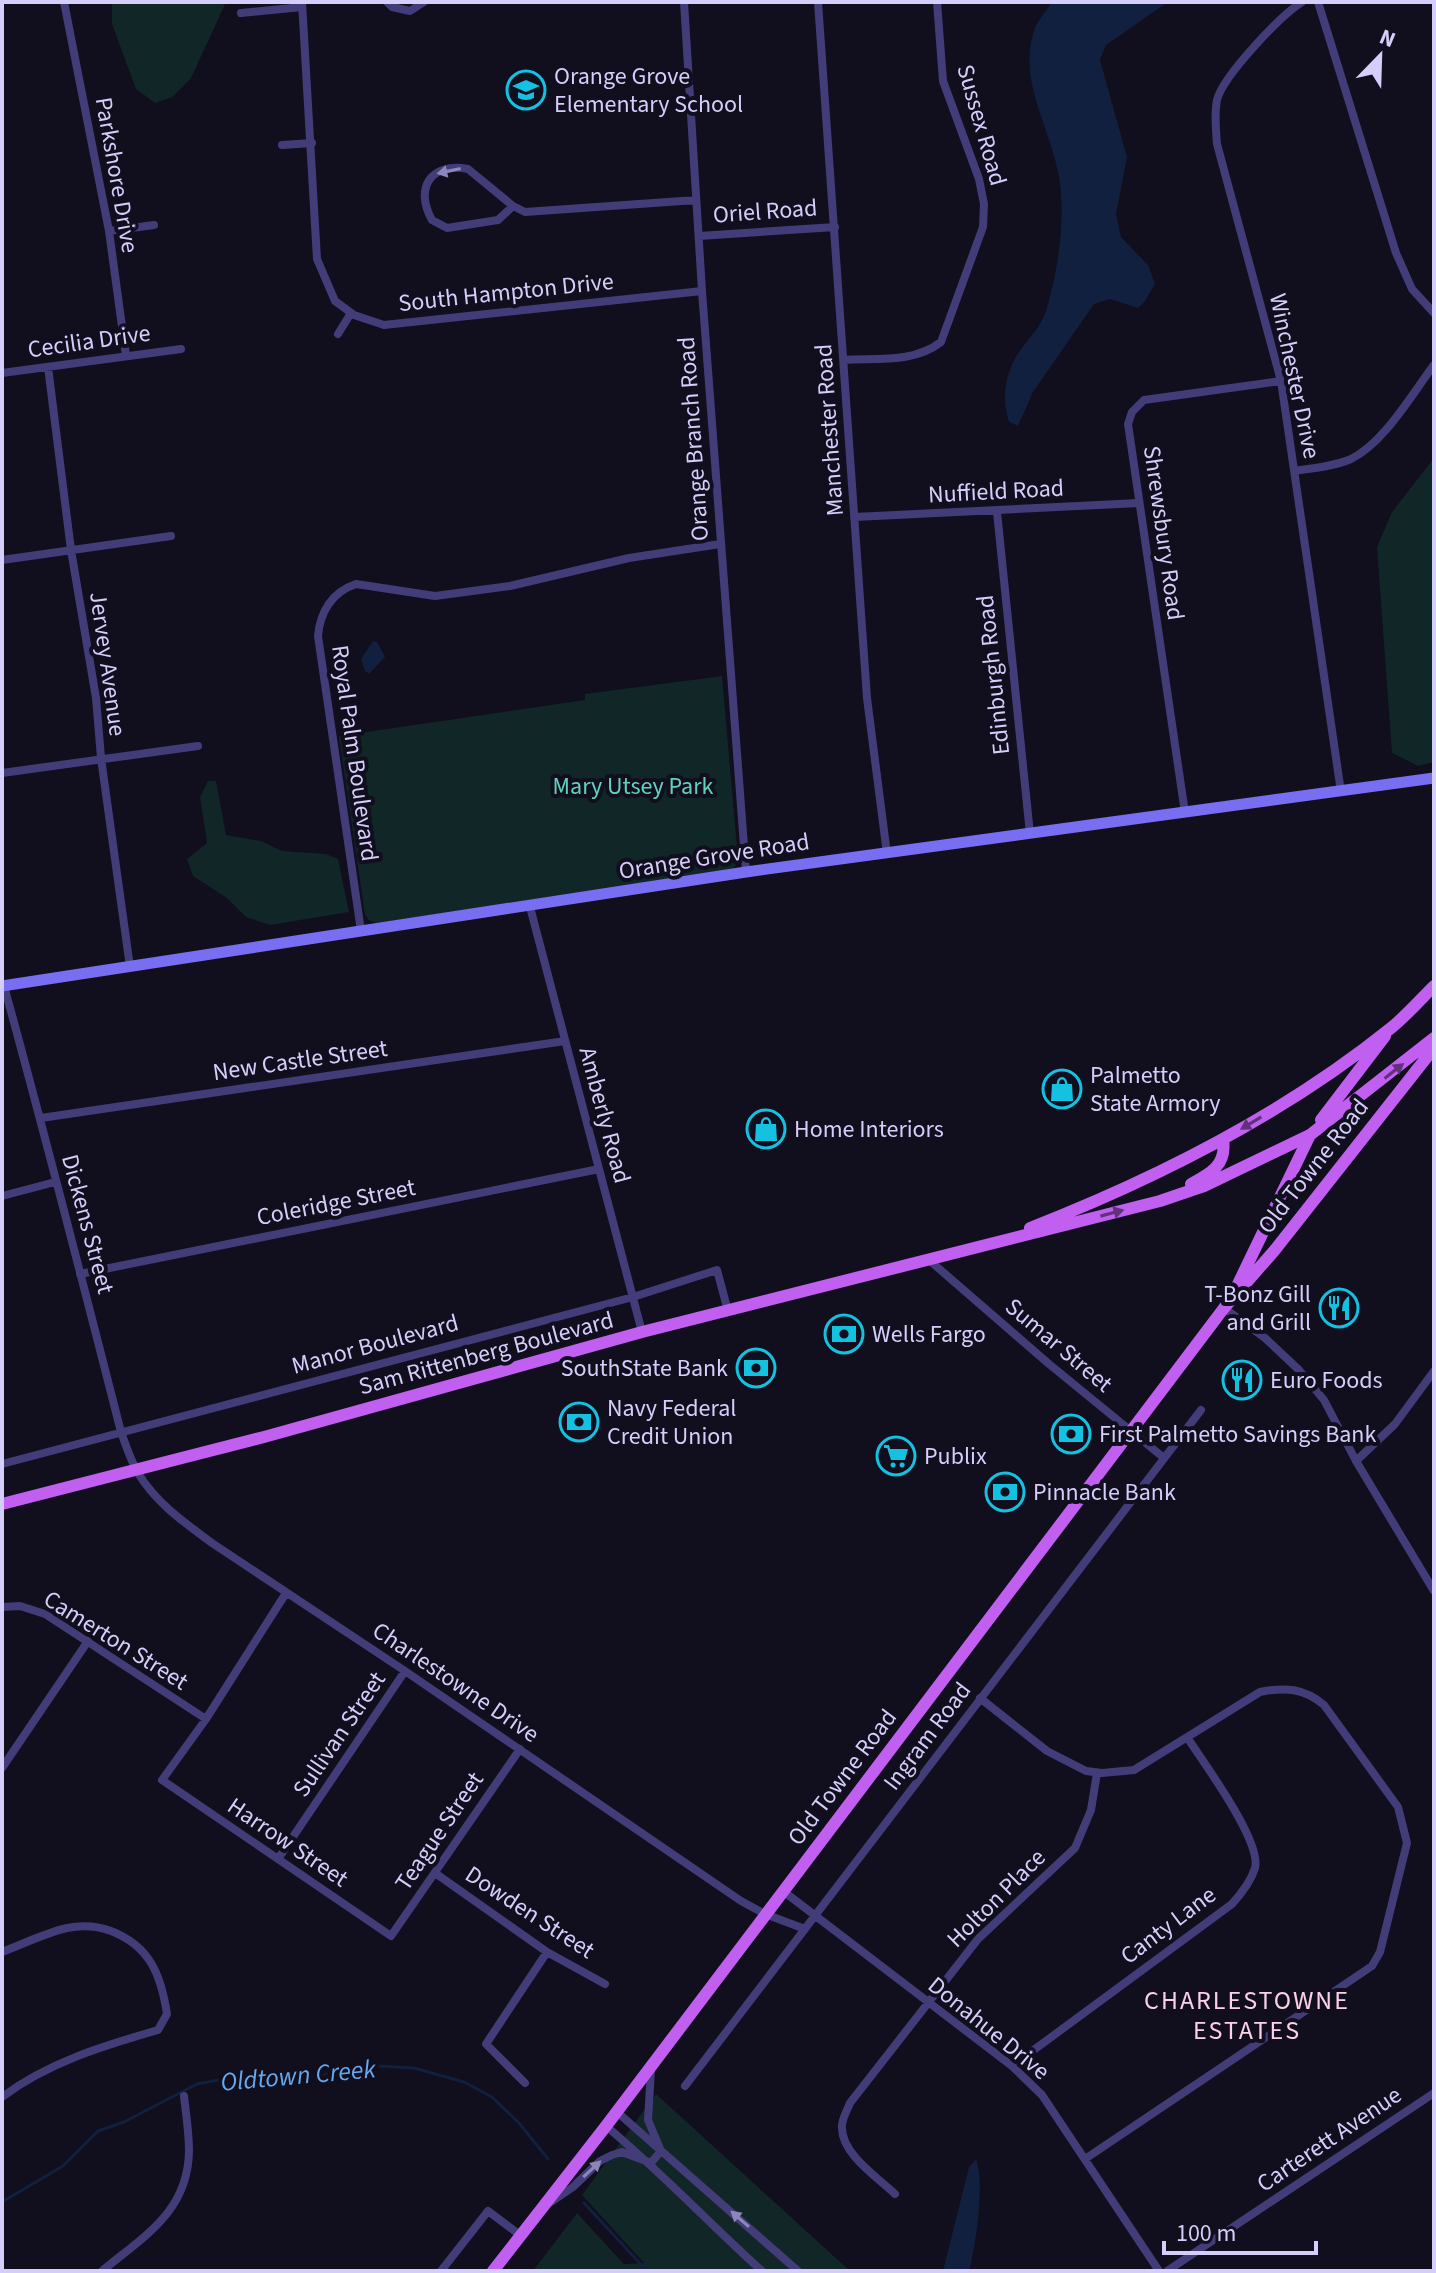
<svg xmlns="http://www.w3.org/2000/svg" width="1436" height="2273" viewBox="0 0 1436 2273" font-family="'Source Sans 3',sans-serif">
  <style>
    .green { fill: #112626 }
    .water { fill: #11203e }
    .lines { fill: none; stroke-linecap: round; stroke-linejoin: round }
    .stream { stroke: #11203e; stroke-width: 3 }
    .street { stroke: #423d78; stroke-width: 8 }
    .secondary { stroke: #786ef2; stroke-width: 11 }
    .primary { stroke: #c15ff0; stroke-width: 12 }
    .oneway { fill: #8c86ba }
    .oneway2 { fill: #60327c }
    .labels { text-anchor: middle; stroke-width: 8; stroke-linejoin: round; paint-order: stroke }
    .poi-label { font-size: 24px; fill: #d5cefb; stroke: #110e1d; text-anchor: start }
    .street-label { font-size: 24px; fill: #d5cefb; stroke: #110e1d }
    .park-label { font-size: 24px; fill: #61d3bc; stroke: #110e1d }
    .neighbourhood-label { font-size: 26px; letter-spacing: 2px; fill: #fbd0e9; stroke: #110e1d }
    .water-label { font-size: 26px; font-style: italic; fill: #65a9f1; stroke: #110e1d }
  </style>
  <rect width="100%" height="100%" fill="#110e1d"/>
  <!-- green -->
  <path class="green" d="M112,2H226L191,78L172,97L155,103L136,89L112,24Z
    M1434,458V762L1418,766L1392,753L1377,547L1392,512Z
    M722,676L738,859L735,867L727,872L376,923L369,920L365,915L339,736L585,700V694Z
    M208,781H216L226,835L261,841L282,851L326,854L338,859L349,912L270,925L246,917L227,898L193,876L187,859L207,843L200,797Z
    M656,2094L850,2271H533L577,2213L624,2264L644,2263L582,2195Z"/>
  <!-- water -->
  <path class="water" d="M1052,2H1168L1106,45L1100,60L1127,157L1116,214L1121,237L1148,265L1155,284L1145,301L1138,308L1110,299L1094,304L1033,392L1018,426L1009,422C1001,398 1005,374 1019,352C1028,339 1041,327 1046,311C1058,272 1066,218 1059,177C1051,128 1016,79 1035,28C1039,19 1047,10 1052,2Z
    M373,641L377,642L385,657L369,674L365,671L361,659Z
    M976,2159C985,2182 976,2246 969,2271H943L969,2167Z"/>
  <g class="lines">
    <!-- stream -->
    <path class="stream" d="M2,2202L63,2166L98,2131L124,2122L197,2084L245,2075L289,2073L316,2076L379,2066L414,2068L464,2082L492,2097L519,2123L548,2159
      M584,2203L647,2271"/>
    <!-- street -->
    <path class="street" d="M64,2L109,231L126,356
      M302,2L317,259L335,301L354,315L384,325L702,291
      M387,2L392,7L410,11L424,2
      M684,2L702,291L746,872
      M818,2L867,698L887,854
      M1302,2C1281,15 1223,76 1217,100C1214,115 1216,130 1217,144L1281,381L1341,792
      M1318,2L1396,253L1412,289L1434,313
      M241,13L302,7
      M282,145L312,143
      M513,206L498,220L447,228L432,220C414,188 431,162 468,169L513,206L525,212L696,200
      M109,231L154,225
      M699,236L835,227
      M338,334L351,313
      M844,360C878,358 914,363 941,342L983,227L984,204L979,179L943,81L937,2
      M48,367L71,550L96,698L101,758L130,967
      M2,373L181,349
      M1295,471C1313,468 1333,467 1351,459C1384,443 1412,394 1434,365
      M997,512L1030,834
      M855,517L1139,503
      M2,560L171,536
      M2,773L198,746
      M1185,813L1128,424L1132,412L1144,400L1281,381
      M530,907L642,1332
      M361,931L318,636C320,612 332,592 356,584L435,596L510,586L629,558L720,544
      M4,986C45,1134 83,1283 121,1432C126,1446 131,1461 138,1473C156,1503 185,1523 212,1543L405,1671L741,1901L765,1914L805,1929
      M41,1118L565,1041
      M2,1196L55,1182
      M929,1260L1049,1364L1164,1458
      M80,1274L599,1169
      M1224,1308L1265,1338L1299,1370L1324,1400L1356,1461L1434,1591
      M1356,1461L1395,1424L1434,1371
      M2,1464L633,1297L717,1270L728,1311
      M286,1593L206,1719L162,1780L391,1936L520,1749
      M2,1607L20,1606L45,1614L206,1719
      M980,1698L1047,1751L1086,1771L1102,1773L1134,1770L1260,1692C1285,1687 1304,1688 1324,1705L1398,1807L1407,1843L1380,1952L1372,1966L1085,2159
      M2,1768L88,1641
      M278,1859L405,1671
      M435,1873L547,1952L605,1984
      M783,1891L1012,2066L1042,2095L1159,2271
      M2,1952C23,1944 45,1933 67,1928C82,1925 97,1926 111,1931C150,1946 161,1975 167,2014L158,2030C103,2046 49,2062 2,2097
      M1012,2066L1232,1904C1241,1894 1251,1881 1255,1868C1262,1841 1203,1762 1187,1737
      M525,2083L486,2044L547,1952
      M685,2086L1201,1410
      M617,2112L798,2271
      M606,2126C661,2172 709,2223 762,2271
      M895,2194C877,2177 842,2154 842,2128C841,2120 847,2111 850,2103L978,1939L1075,1848L1091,1810L1097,1773
      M551,2202L573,2187L600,2161L612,2155L622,2152L651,2163L661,2151L648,2120L651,2070
      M102,2271C144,2236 188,2212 189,2151C189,2133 186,2114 184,2096
      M441,2271L488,2211L520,2235
      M1167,2271L1434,2093"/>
    <!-- secondary -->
    <path class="secondary" d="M2,986L746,872L1434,778"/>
    <!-- primary -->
    <path class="primary" d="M1321,1120L1385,1036
      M1191,1184C1210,1174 1227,1165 1223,1140
      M1030,1228C1158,1178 1283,1115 1391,1028C1406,1016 1420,1000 1434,986
      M1238,1284L1310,1135
      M2,1504L264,1437L642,1332L1160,1201L1204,1186L1310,1135L1434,1038
      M493,2271L606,2126L1224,1308L1274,1251L1434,1048"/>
  </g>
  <!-- one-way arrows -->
  <defs><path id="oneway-solid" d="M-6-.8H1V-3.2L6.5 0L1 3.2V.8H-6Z" transform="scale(2)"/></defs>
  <g class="oneway">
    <use href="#oneway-solid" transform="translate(449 171) rotate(168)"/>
    <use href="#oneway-solid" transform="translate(592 2169) rotate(-43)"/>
    <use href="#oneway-solid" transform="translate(740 2219) rotate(-139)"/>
  </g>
  <g class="oneway2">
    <use href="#oneway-solid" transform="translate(1394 1071) rotate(-38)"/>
    <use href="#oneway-solid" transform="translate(1251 1123) rotate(149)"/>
    <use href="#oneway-solid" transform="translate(1112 1213) rotate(-15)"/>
  </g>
  <!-- icons -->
  <defs>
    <g id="school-ring" transform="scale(2)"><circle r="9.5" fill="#110e1d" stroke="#14c1e0" stroke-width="1.5"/><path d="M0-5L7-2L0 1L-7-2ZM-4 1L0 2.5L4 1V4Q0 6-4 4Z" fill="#14c1e0"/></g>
    <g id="shop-ring" transform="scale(2)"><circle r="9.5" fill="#110e1d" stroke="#14c1e0" stroke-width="1.5"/><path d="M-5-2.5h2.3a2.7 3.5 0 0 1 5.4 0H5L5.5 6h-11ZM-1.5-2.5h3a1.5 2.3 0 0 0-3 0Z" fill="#14c1e0"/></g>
    <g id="restaurant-ring" transform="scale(2)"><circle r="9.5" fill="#110e1d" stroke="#14c1e0" stroke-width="1.5"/><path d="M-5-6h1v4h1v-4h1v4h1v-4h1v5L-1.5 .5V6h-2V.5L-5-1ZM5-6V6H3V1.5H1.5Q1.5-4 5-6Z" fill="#14c1e0"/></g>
    <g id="bank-ring" transform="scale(2)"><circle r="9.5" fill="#110e1d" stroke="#14c1e0" stroke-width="1.5"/><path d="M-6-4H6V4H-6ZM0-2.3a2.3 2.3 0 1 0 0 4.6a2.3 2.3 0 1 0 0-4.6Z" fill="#14c1e0"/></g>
    <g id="supermarket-ring" transform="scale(2)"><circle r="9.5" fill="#110e1d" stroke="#14c1e0" stroke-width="1.5"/><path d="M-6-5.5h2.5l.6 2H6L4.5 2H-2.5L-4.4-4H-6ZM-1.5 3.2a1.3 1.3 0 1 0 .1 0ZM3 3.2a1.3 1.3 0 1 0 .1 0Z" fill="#14c1e0"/></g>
  </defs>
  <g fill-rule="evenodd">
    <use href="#school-ring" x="526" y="90"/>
    <use href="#shop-ring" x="1062" y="1089"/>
    <use href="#shop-ring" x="766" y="1129"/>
    <use href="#restaurant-ring" x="1339" y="1308"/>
    <use href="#bank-ring" x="844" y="1334"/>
    <use href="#bank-ring" x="756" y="1368"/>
    <use href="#restaurant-ring" x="1242" y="1380"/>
    <use href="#bank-ring" x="579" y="1422"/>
    <use href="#bank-ring" x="1071" y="1434"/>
    <use href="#supermarket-ring" x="896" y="1456"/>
    <use href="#bank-ring" x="1005" y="1492"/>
  </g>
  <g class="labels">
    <!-- poi labels -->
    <g class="poi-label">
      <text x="554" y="84">Orange Grove<tspan x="554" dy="28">Elementary School</tspan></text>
      <text x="1090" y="1083">Palmetto<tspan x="1090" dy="28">State Armory</tspan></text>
      <text x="794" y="1137">Home Interiors</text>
      <text x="1311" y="1302" text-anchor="end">T-Bonz Gill<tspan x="1311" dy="28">and Grill</tspan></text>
      <text x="872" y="1342">Wells Fargo</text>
      <text x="728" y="1376" text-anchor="end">SouthState Bank</text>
      <text x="1270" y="1388">Euro Foods</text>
      <text x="607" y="1416">Navy Federal<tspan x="607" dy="28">Credit Union</tspan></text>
      <text x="1099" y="1442">First Palmetto Savings Bank</text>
      <text x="924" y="1464">Publix</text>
      <text x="1033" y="1500">Pinnacle Bank</text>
    </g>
    <!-- street labels -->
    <g class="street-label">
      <text transform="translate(982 125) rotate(74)" y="8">Sussex Road</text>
      <text transform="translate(117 175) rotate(80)" y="8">Parkshore Drive</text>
      <text transform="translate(765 211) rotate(-4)" y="8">Oriel Road</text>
      <text transform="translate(506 292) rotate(-6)" y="8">South Hampton Drive</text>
      <text transform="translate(89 341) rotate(-8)" y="8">Cecilia Drive</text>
      <text transform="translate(1295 376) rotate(78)" y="8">Winchester Drive</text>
      <text transform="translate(829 430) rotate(-94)" y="8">Manchester Road</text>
      <text transform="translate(693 439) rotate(-94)" y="8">Orange Branch Road</text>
      <text transform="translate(996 491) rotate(-3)" y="8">Nuffield Road</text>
      <text transform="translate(1164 533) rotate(82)" y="8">Shrewsbury Road</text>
      <text transform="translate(108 664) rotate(82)" y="8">Jervey Avenue</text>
      <text transform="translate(993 675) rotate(-96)" y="8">Edinburgh Road</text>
      <text transform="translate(355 753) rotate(82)" y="8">Royal Palm Boulevard</text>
      <text transform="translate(714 856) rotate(-9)" y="8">Orange Grove Road</text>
      <text transform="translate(300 1060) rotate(-8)" y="8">New Castle Street</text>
      <text transform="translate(605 1115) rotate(75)" y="8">Amberly Road</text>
      <text transform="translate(1313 1166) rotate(-52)" y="8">Old Towne Road</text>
      <text transform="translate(336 1202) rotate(-11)" y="8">Coleridge Street</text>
      <text transform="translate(88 1224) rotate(75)" y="8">Dickens Street</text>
      <text transform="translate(375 1344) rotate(-15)" y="8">Manor Boulevard</text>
      <text transform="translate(1059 1345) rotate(40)" y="8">Sumar Street</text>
      <text transform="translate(486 1353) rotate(-15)" y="8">Sam Rittenberg Boulevard</text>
      <text transform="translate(116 1640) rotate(32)" y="8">Camerton Street</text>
      <text transform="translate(456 1682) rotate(34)" y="8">Charlestowne Drive</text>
      <text transform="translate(339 1734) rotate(-56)" y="8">Sullivan Street</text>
      <text transform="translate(927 1736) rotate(-53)" y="8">Ingram Road</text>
      <text transform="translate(842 1777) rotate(-53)" y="8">Old Towne Road</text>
      <text transform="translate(439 1831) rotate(-56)" y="8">Teague Street</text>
      <text transform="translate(288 1842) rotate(34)" y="8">Harrow Street</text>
      <text transform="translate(996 1898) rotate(-45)" y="8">Holton Place</text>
      <text transform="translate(530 1912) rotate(33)" y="8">Dowden Street</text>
      <text transform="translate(1168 1925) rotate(-37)" y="8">Canty Lane</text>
      <text transform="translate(989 2028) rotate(39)" y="8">Donahue Drive</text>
      <text transform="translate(1329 2139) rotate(-34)" y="8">Carterett Avenue</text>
    </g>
    <!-- park labels -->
    <g class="park-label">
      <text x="633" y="794">Mary Utsey Park</text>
    </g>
    <!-- neighbourhood labels -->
    <g class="neighbourhood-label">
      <text x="1247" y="2009">CHARLESTOWNE<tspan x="1247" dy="30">ESTATES</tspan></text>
    </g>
    <!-- water labels -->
    <g class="water-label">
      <text transform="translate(298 2075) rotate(-5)" y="9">Oldtown Creek</text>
    </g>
  </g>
  <!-- border -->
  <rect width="1436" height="2273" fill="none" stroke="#d5cefb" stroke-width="8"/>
  <!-- north arrow -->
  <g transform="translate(1380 56) rotate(23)" stroke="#110e1d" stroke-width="6" paint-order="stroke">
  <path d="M0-6L14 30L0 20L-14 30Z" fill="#d5cefb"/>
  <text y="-12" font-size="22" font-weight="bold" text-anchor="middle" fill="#d5cefb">N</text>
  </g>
  <!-- scale -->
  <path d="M1164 2241v12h152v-12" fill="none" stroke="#d5cefb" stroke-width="4"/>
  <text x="1176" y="2241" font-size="24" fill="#d5cefb" stroke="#110e1d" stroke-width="6" paint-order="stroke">100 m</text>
</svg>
